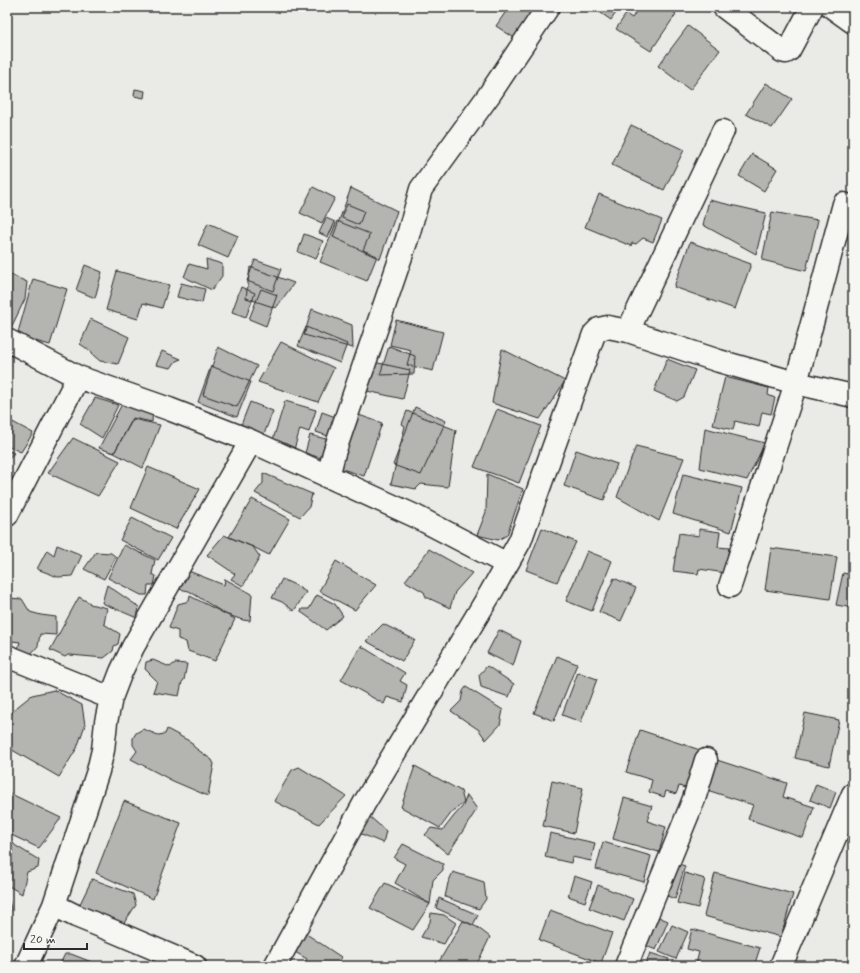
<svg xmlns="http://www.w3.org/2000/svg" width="860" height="973" viewBox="0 0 860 973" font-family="Mynerve,sans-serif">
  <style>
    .building { fill: #b4b4b1; stroke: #2b2b2b }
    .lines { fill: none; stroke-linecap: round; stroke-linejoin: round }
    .minor-casing { stroke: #2b2b2b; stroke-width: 25 }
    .minor { stroke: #f6f6f2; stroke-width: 22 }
  </style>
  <rect width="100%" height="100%" fill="#eaeae6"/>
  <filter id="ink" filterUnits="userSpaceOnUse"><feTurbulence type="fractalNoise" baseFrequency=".025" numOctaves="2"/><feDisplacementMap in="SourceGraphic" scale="8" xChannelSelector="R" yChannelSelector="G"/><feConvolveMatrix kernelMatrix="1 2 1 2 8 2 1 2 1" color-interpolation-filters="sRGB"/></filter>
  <g filter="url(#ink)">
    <!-- building -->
    <path class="building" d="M509,7H521L535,16L519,41L496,26Z
      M600,7H620L611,20L598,11Z
      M639,7H666L676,14L651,51L616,29L626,14L632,18Z
      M688,26L720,50L690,90L658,66Z
      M766,83L792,99L772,128L746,114Z
      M135,89L145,91L144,98L134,96Z
      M631,125L684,150L664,190L612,165Z
      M752,154L777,169L764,191L739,176Z
      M313,187L335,198L322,223L300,213Z
      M351,188L397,211L380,259L333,237Z
      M599,194L662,220L653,242L643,238L636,244L632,243L631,246L585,227Z
      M709,200L766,213L756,254L703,225Z
      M347,204L364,211L359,225L342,218Z
      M772,212L818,220L806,271L762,260Z
      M326,218L335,222L328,237L319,233Z
      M337,221L370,234L363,250L377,256L367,281L320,262Z
      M208,223L238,236L228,258L198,245Z
      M304,234L323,241L316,259L298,252Z
      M690,242L751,264L735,309L674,287Z
      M206,259L222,264V276L212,290L184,277L189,264L207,269Z
      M255,260L281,269L273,291L247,281Z
      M85,265L102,272L95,298L76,290Z
      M250,267L294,283L276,308L246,298Z
      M117,271L169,285L162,308L143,303L138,319L106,310Z
      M7,273L27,282L25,299L9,332L7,331Z
      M33,279L67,289L50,345L17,336Z
      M181,283L205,289L202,303L177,297Z
      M241,287L255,293L246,317L232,312Z
      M261,289L277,295L266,326L249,319Z
      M312,309L352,325L353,348L304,335Z
      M91,319L129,337L118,364L100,361L93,355L92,352L80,344Z
      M396,320L443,332L433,371L407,365L411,350L390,345Z
      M306,327L347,344L340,363L298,346Z
      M281,342L334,368L318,402L258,382Z
      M389,346L415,356L414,374L380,375Z
      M218,347L257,366L237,407L203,395Z
      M502,349L565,381L540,419L492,403Z
      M162,351L181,359L176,361L171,368L156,365Z
      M667,359L695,370L684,397L677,401L654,391Z
      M369,361L410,370L403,399L367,391L370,381Z
      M211,366L251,382L237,417L198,402Z
      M725,377L769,388L768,395L775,398L771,414L762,412L759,427L735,421L733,430L713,425Z
      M95,398L118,405L102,438L80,424Z
      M285,401L316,410L309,432L300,429L293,453L271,446Z
      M123,402L153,408L152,422L133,418L114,453L99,448Z
      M250,402L273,411L264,434L241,425Z
      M415,407L446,421L421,475L393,465Z
      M497,409L541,426L519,483L474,467Z
      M407,411L456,430L448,487L421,484L416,489L391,484L405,426L402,424Z
      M322,412L341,419L334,438L316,432Z
      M353,413L382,423L364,476L339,468Z
      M7,419L33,433L21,452L7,446Z
      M133,419L160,425L143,468L114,453Z
      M705,428L765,443L747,480L700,468Z
      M310,435L330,440L324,459L305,453Z
      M73,438L120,461L98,496L48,473Z
      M636,446L684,458L659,521L617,497Z
      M7,450L14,453L7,461Z
      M576,450L617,464L604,500L564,486Z
      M148,467L200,489L176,529L131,508Z
      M263,473L312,494L309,507L300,517L255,493L263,483Z
      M487,474L523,489L507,535L498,540L477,535L486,512Z
      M683,474L742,488L731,532L673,514Z
      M252,499L290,519L269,555L253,547L229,537Z
      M132,518L171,538L158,560L120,540Z
      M542,528L576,542L557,582L526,570Z
      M699,529L720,532L718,547L729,548L725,573L699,569L698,574L673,571L679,533L699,536Z
      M224,535L253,547L260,557L243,586L231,579L235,574L207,555Z
      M57,545L82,555L72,576L58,577L37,569L47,550L54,555Z
      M124,545L155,560L152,574L156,576L154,585H148L147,595H141L108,578Z
      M771,548L837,557L830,599L765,590Z
      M429,549L472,573L455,592L450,608L426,597L424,592L405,581Z
      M587,551L612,561L592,611L566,601Z
      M96,552L111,553L116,557L104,579L84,569Z
      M336,561L376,585L355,610L319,591Z
      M186,570L224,585L225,579L252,594L250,621L243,620L225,614L189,591L174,588Z
      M843,573L853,575V608L836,605Z
      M614,578L636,588L621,621L599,612Z
      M282,579L295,585L306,592L294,611L282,602L272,598Z
      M107,585L139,607L137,618L102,603Z
      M317,595L335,604L343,616L326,630L301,612L302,609H309Z
      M190,596L235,619L215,661L188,651L186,642L178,639V631L169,628L178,604L189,601Z
      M79,597L90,603V604L107,608L104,624L120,634L118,644L114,646L113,651L104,658L70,655H68L65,657L50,650Z
      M8,598L22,599L30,612L41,615L56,617V635L40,634L38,646L29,656L17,651L20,642L12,641L7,638V599Z
      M383,624L415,640L402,661L366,641Z
      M499,630L521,641L513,666L487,653Z
      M7,638L12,641L13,651L7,648Z
      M361,646L405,673L400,681L407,685L403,702L387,697L384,704L341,680Z
      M557,656L577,664L554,721L534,713Z
      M153,660L170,667L175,663L187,664L184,680L182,682L179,696L153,692L157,681L145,669L146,662Z
      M487,666L514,684L509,697L481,687L479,675Z
      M578,672L597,679L581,722L562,715Z
      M466,687L503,710L500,725L486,740L479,730L451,711L461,701L463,691Z
      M54,690L82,705L85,725L77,748L59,777L7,747V718L17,707L32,695Z
      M805,713L839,720L829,766L795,758Z
      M143,729L158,735L165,734L167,729L191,742L194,747L212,760L214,764L208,796L173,781L131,759L137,751L133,745V738L136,733Z
      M640,730L706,752L694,791L679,786L676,794L666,791L664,797L649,792L652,780L626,772Z
      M717,760L787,783L783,797L814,807L803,838L748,819L753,805L707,790Z
      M415,766L461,791L464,803L452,812L440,828L401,807Z
      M299,767L346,796L319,824L274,801L292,770Z
      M552,781L583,788L574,833L543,826Z
      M816,784L836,792L830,808L810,800Z
      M7,792L61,818L39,848L7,833Z
      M467,795L477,809L448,854L425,835L431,828L443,830L454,816L463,806Z
      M624,798L652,806L647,821L666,827L659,852L613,839Z
      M124,801L181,823L153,899L96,873Z
      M369,816L386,831L383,843L359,833Z
      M550,833L595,843L591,861L572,857L571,863L545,857Z
      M7,837L16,846L39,860L38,868L27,872L22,894L7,885Z
      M603,842L651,856L644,882L596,869Z
      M403,844L443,864V870L433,880L430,904L395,883L405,864L394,858Z
      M673,862L685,866L675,899L662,894Z
      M453,872L484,882L486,899L479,909L445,897L448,883Z
      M685,873L705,879L698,908L677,903Z
      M715,873L793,894L781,937L704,916Z
      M574,876L592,882L585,902L568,896Z
      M92,879L133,894L136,905L122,926L78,908Z
      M385,883L430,904L413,930L370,908Z
      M598,885L633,899L624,921L589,908Z
      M439,898L478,915L473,925L436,908Z
      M7,900L9,901L11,909L7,916Z
      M550,910L612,933L601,963L539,940Z
      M431,913L444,915L456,923L444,944L421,937L430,922Z
      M656,916L668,921L656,950L644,945Z
      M463,921L477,927L490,937L476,966H440L437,965Z
      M672,925L688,932L676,959L659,952Z
      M692,929L760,948L754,966H702L696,964L699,952L687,949Z
      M305,933L341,957L337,966H303L307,959L295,952Z
      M650,953L669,959L667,966H645Z
      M65,954H71L102,966H59Z
      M110,961L125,966H108Z"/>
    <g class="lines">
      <!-- minor casing -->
      <g class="minor-casing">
        <path id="minor" d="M724,7L782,51L786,52L789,50L812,7
          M832,7L853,22
          M628,331L723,131
          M7,340L78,377L169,409L251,441L415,516L507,564
          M328,477L334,453L407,239L421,189L489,95L548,7
          M7,515L78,377
          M730,586L796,383L844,204
          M7,656L111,698
          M54,905L76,916L113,931L195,966
          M26,966L54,905L98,771L103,750L106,722L111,698L121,672L133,647L251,441
          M275,966L365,802L490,594L520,541L594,334L599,329L608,327L628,331L719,361L796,383L853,396
          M626,966L694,799L706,760
          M781,966L853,794"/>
      </g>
      <!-- minor -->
      <use href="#minor" class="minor"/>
    </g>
  </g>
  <!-- margin -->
  <rect width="860" height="973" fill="none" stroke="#f6f6f2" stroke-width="24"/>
  <rect x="12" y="12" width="836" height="949" fill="none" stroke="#2b2b2b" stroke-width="1.5" filter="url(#ink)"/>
  <!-- scale -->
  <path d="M24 943v6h63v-6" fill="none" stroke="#2b2b2b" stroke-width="2"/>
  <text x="30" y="943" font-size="12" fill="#2b2b2b" stroke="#f6f6f2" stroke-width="3" paint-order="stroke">20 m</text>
</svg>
